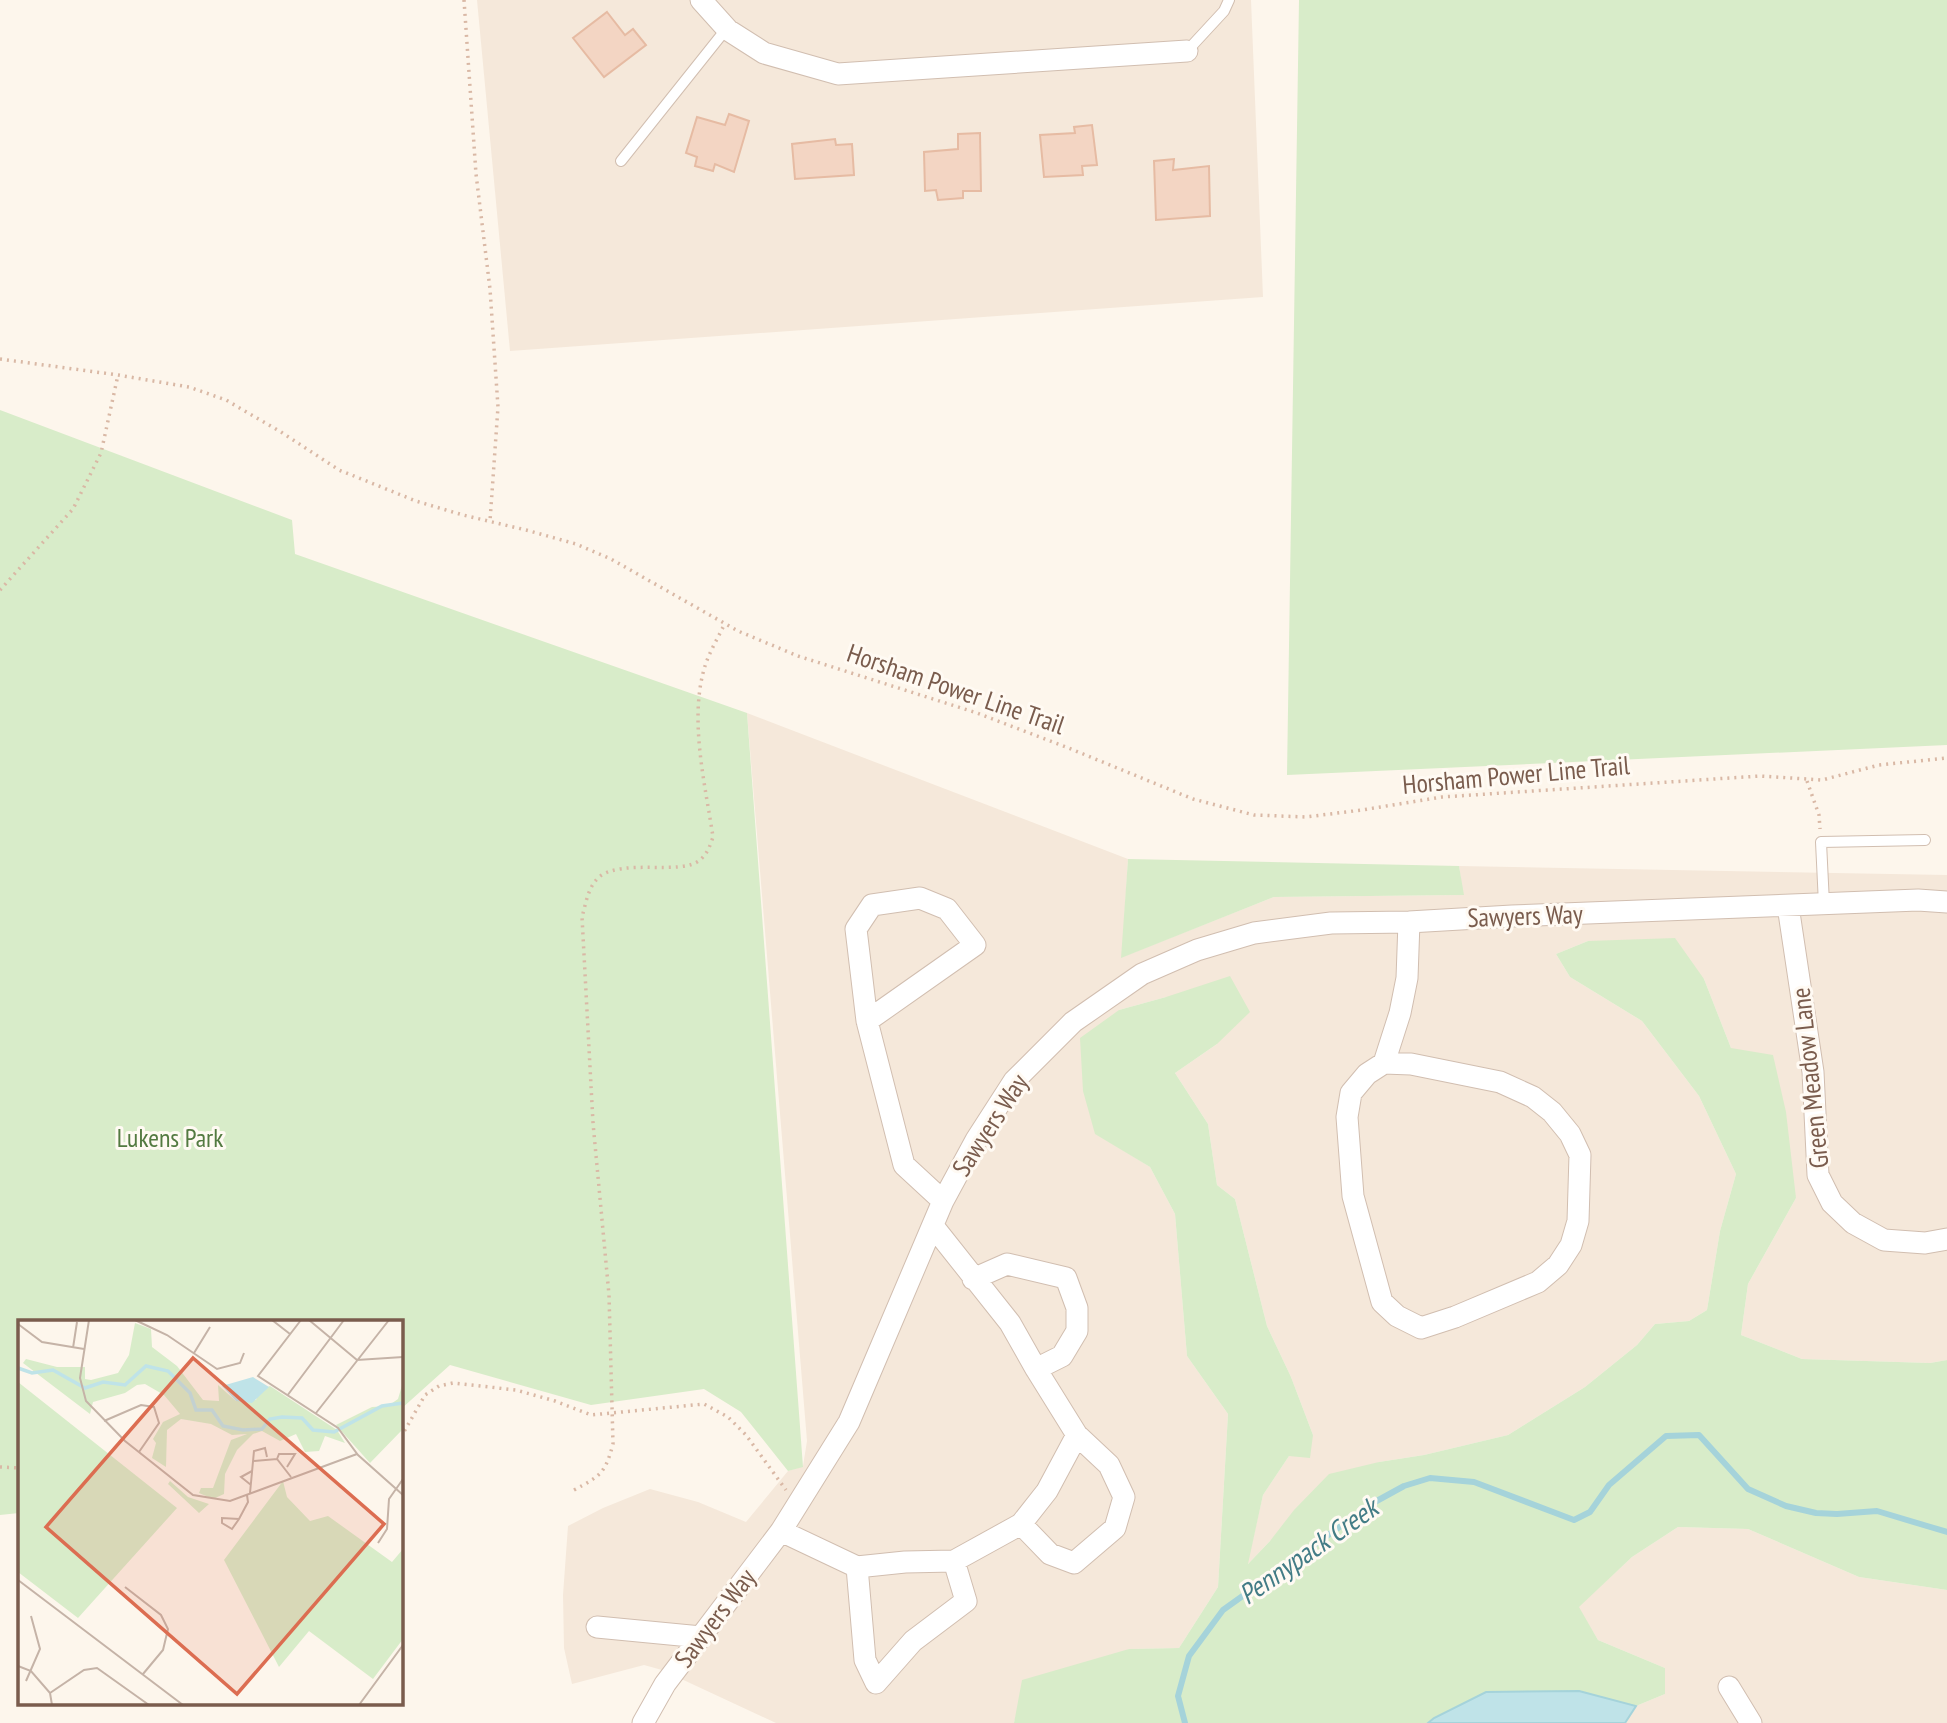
<svg xmlns="http://www.w3.org/2000/svg" width="1947" height="1723" viewBox="0 0 1947 1723" font-family="'PT Sans Narrow',sans-serif">
  <style>
    .residential { fill: #f5e8da }
    .green { fill: #d8ecc9 }
    .water { fill: #bfe3e8; stroke: #a5d3da; stroke-width: 2 }
    .lines { fill: none; stroke-linecap: round; stroke-linejoin: round }
    .stream { stroke: #a5d3da; stroke-width: 6 }
    .building { fill: #f3d5c3; stroke: #e6bba3; stroke-width: 2 }
    .lane-casing { stroke: #d1beb0; stroke-width: 12 }
    .street-casing { stroke: #d1beb0; stroke-width: 23 }
    .path { stroke: #d9b8a5; stroke-width: 3.5; stroke-dasharray: 2 5; stroke-linecap: butt }
    .lane { stroke: #fff; stroke-width: 10 }
    .street { stroke: #fff; stroke-width: 21 }
    .labels { text-anchor: middle; stroke-width: 6; stroke-linejoin: round; paint-order: stroke }
    .street-label { font-size: 26px; fill: #7a5c4d; stroke: #fffaf3 }
    .park-label { font-size: 26px; fill: #537a41; stroke: #fffaf3 }
    .water-label { font-size: 28px; font-style: italic; fill: #437c86; stroke: #fffaf3 }
    .inset-river { fill: none; stroke: #bfe3e8; stroke-width: 3.5 }
    .inset-road { fill: none; stroke: #c5b3a7; stroke-width: 2 }
    .view { fill: #dc6d51; fill-opacity: 0.15; stroke: #dc6d51; stroke-width: 3.5 }
    .inset-edge { fill: none; stroke: #7a5c4d; stroke-width: 3.5 }
  </style>
  <rect width="100%" height="100%" fill="#fdf6ec"/>
  <!-- residential -->
  <path class="residential" d="M477,0H1251L1263,297L510,351Z
    M747,713L1128,859L1122,957L1274,897L1463,895L1459,866L1947,875V1360L1930,1363L1802,1359L1741,1335L1748,1284L1796,1198L1731,1048L1704,979L1588,941L1556,954L1570,977L1642,1021L1699,1096L1736,1174L1720,1231L1707,1310L1689,1321L1655,1324L1637,1345L1585,1387L1508,1435L1424,1455L1379,1462L1270,1541L1247,1565L1263,1495L1289,1456L1313,1435L1291,1377L1267,1326L1235,1199L1217,1185L1208,1124L1175,1073L1217,1044L1166,997L1119,1010L1095,1133L1150,1167L1175,1214L1187,1356L1228,1414L1218,1587L1179,1648L1129,1649L1016,1715L1014,1723H776L662,1670L644,1665L572,1684L564,1648L563,1595L568,1526L603,1508L650,1489L698,1502L746,1522L788,1471L803,1466L807,1441Z
    M1678,1527L1748,1529L1859,1577L1947,1590V1723H1625L1636,1706L1665,1694V1668L1598,1640L1578,1607L1632,1557Z"/>
  <!-- green -->
  <path class="green" d="M1299,0H1947V745L1287,775Z
    M0,410L292,520L295,554L747,713L803,1467L788,1471L741,1412L704,1389L591,1405L450,1365L401,1409V1322H19V1513L0,1515Z
    M1128,859L1459,866L1464,895L1274,897L1121,958Z
    M1675,938L1704,979L1731,1048L1773,1055L1786,1112L1796,1198L1748,1284L1741,1335L1802,1359L1930,1363L1947,1360V1590L1859,1577L1748,1529L1678,1527L1632,1557L1579,1607L1598,1640L1665,1668V1694L1636,1706L1579,1691L1486,1692L1434,1718L1428,1723H1014L1022,1680L1129,1649L1179,1648L1218,1587L1228,1414L1187,1356L1175,1214L1150,1167L1095,1134L1083,1091L1080,1038L1119,1010L1166,997L1230,976L1250,1012L1217,1044L1175,1073L1208,1124L1217,1185L1235,1199L1267,1326L1291,1377L1313,1435L1310,1458L1289,1456L1263,1495L1248,1564L1270,1541L1294,1510L1329,1474L1379,1462L1424,1455L1508,1435L1585,1387L1637,1345L1655,1324L1689,1321L1707,1310L1720,1231L1736,1174L1699,1096L1642,1021L1570,977L1556,954L1588,941Z"/>
  <!-- water -->
  <path class="water" d="M1579,1691L1636,1706L1625,1723H1428L1434,1718L1486,1692Z"/>
  <g class="lines">
    <!-- stream -->
    <path class="stream" d="M1185,1723L1178,1696L1189,1656L1223,1610L1373,1503L1404,1486L1430,1478L1474,1482L1574,1520L1590,1512L1609,1485L1666,1436L1699,1435L1748,1489L1786,1506L1816,1513L1837,1514L1877,1511L1947,1532"/>
  </g>
  <!-- building -->
  <path class="building" d="M607,12L625,35L633,29L646,45L604,77L573,38Z
    M729,114L749,121L734,172L715,164L713,171L695,166L697,157L686,153L697,117L725,125Z
    M1092,125L1097,165L1082,166L1083,175L1044,177L1040,135L1075,133L1074,127Z
    M980,133L981,191H963V198L938,200L936,190L925,191L924,152L958,149V134Z
    M835,139L836,145L852,144L854,175L795,179L792,144Z
    M1174,159L1173,170L1209,166L1210,216L1156,220L1154,161Z"/>
  <g class="lines">
    <!-- lane casing -->
    <g class="lane-casing">
      <path id="lane" d="M1187,51L1224,11L1229,0
        M621,161L727,28
        M1824,904L1821,842L1925,840"/>
    </g>
    <!-- street casing -->
    <g class="street-casing">
      <path id="street" d="M701,0L728,30L764,53L838,74L1187,51
        M1788,906L1813,1072L1818,1175L1832,1203L1853,1223L1884,1240L1925,1243L1947,1239
        M867,1021L975,945L947,909L920,898L872,905L856,929L867,1021L904,1165L943,1201
        M1384,1063L1411,1064L1500,1082L1533,1097L1552,1112L1570,1134L1580,1155L1578,1221L1571,1245L1558,1265L1538,1282L1455,1317L1421,1328L1397,1316L1382,1302L1353,1196L1347,1117L1351,1093L1367,1074Z
        M1384,1063L1400,1013L1407,978L1409,922
        M933,1226L1010,1323L1036,1369L1077,1435L1109,1465L1124,1497L1115,1528L1074,1563L1050,1554L1021,1524
        M973,1279L1007,1264L1066,1278L1077,1308V1331L1062,1356L1036,1369
        M781,1531L857,1567L905,1562L954,1561L1021,1524L1047,1491L1077,1435
        M857,1567L865,1660L876,1683L913,1641L966,1601L954,1561
        M597,1627L701,1637
        M1729,1687L1751,1723
        M643,1723L665,1684L781,1531L849,1422L943,1201L976,1140L1014,1081L1073,1022L1142,974L1197,950L1254,933L1331,923L1409,922L1512,916L1918,900L1947,902"/>
    </g>
    <!-- path -->
    <path class="path" d="M464,0L476,174L490,289L498,407L490,521
      M0,359L118,375L189,387L226,400L281,432L339,470L416,501L463,515L526,530L576,544L611,559L738,631L798,656L977,713L1066,747L1193,799L1254,815L1306,817L1362,810L1442,797L1760,776L1822,780L1879,765L1947,758
      M0,590L73,509L101,453L118,375
      M1807,781L1819,815L1820,829
      M401,1437L425,1395L439,1386L453,1383L516,1390L555,1401L591,1415L704,1404L728,1417L746,1435L786,1490
      M0,1467L19,1468
      M574,1490C600,1476 605,1474 613,1444L609,1295L593,1123L582,917C586,903 588,887 599,877C623,858 681,876 700,860C707,854 710,846 713,837C705,783 688,716 706,663C711,649 719,636 725,623"/>
    <!-- lane -->
    <use href="#lane" class="lane"/>
    <!-- street -->
    <use href="#street" class="street"/>
  </g>
  <g class="labels">
    <!-- street labels -->
    <g class="street-label">
      <text transform="translate(956 689) rotate(19)" y="9">Horsham Power Line Trail</text>
      <text transform="translate(1516 775) rotate(-5)" y="9">Horsham Power Line Trail</text>
      <text transform="translate(1525 916) rotate(-2)" y="9">Sawyers Way</text>
      <text transform="translate(1810 1078) rotate(-96)" y="9">Green Meadow Lane</text>
      <text transform="translate(990 1125) rotate(-57)" y="9">Sawyers Way</text>
      <text transform="translate(715 1618) rotate(-53)" y="9">Sawyers Way</text>
    </g>
    <!-- park labels -->
    <g class="park-label">
      <text x="170" y="1147">Lukens Park</text>
    </g>
    <!-- water labels -->
    <g class="water-label">
      <text transform="translate(1308 1551) rotate(-35)" y="10">Pennypack Creek</text>
    </g>
  </g>
  <!-- overview -->
  <g transform="translate(18 1320)">
    <rect width="385" height="385" fill="#fdf6ec"/>
    <path d="M117,3L133,9L134,27L159,46L185,80L201,81L200,65L218,81L238,80L241,71L252,66L319,110L327,123L307,116L301,131L287,132L278,114L262,121L244,111L235,114L219,130L207,154L206,174L195,179L181,173L183,168H195L213,120L229,114L214,115L193,104L163,99L149,110L148,147L134,138L138,123L135,119L145,102L162,94L146,75L127,64L119,65L107,73L75,82L72,94L5,43L8,39L39,47H67V59L73,60L100,53L111,35ZM0,62L159,188L60,298L0,252ZM385,62V109L352,143L318,105L354,87L370,86L380,79ZM152,161L170,177L191,184L181,193L150,164ZM265,161L269,177L292,201L310,196L374,242L385,229V319L355,359L291,311L261,347L206,240Z" fill="#d8ecc9"/>
    <path d="M235,57L251,67L234,83L218,81L204,66Z" fill="#bfe3e8"/>
    <path class="inset-river" d="M0,48L14,53L35,50L67,68L85,62L107,65L128,46L150,51L172,73L178,90H194L205,106L225,110L244,109L252,99L264,97L284,98L295,110L316,112L364,86L385,83"/>
    <path class="inset-road" d="M71,0L62,58L68,81L107,121L175,175L212,181L339,134M117,0L149,15L199,49L222,43L226,33M254,0L272,14M283,0L240,56L320,108L340,135L385,175M291,0L339,40L385,37M0,4L24,22L66,29M55,28L59,2M176,33L192,7M269,76L326,0M298,93L371,0M86,101L123,85L136,87L141,103L121,132M259,139L261,134H277L269,147M236,141L259,139L273,157M233,165L223,157L234,151M232,173L236,131L247,128L249,137M221,199L204,198V203L214,209L221,199L230,182L229,175M360,223L369,209L371,179L385,159M0,260L165,385M107,267L143,295L150,309L145,330L125,354M0,346L13,351L32,373L34,385M8,361L22,329L13,296M32,373L66,350L79,348L131,385M341,385L385,325"/>
    <path class="view" d="M175,38L366,204L219,374L28,207Z"/>
    <rect width="385" height="385" class="inset-edge"/>
  </g>
</svg>
